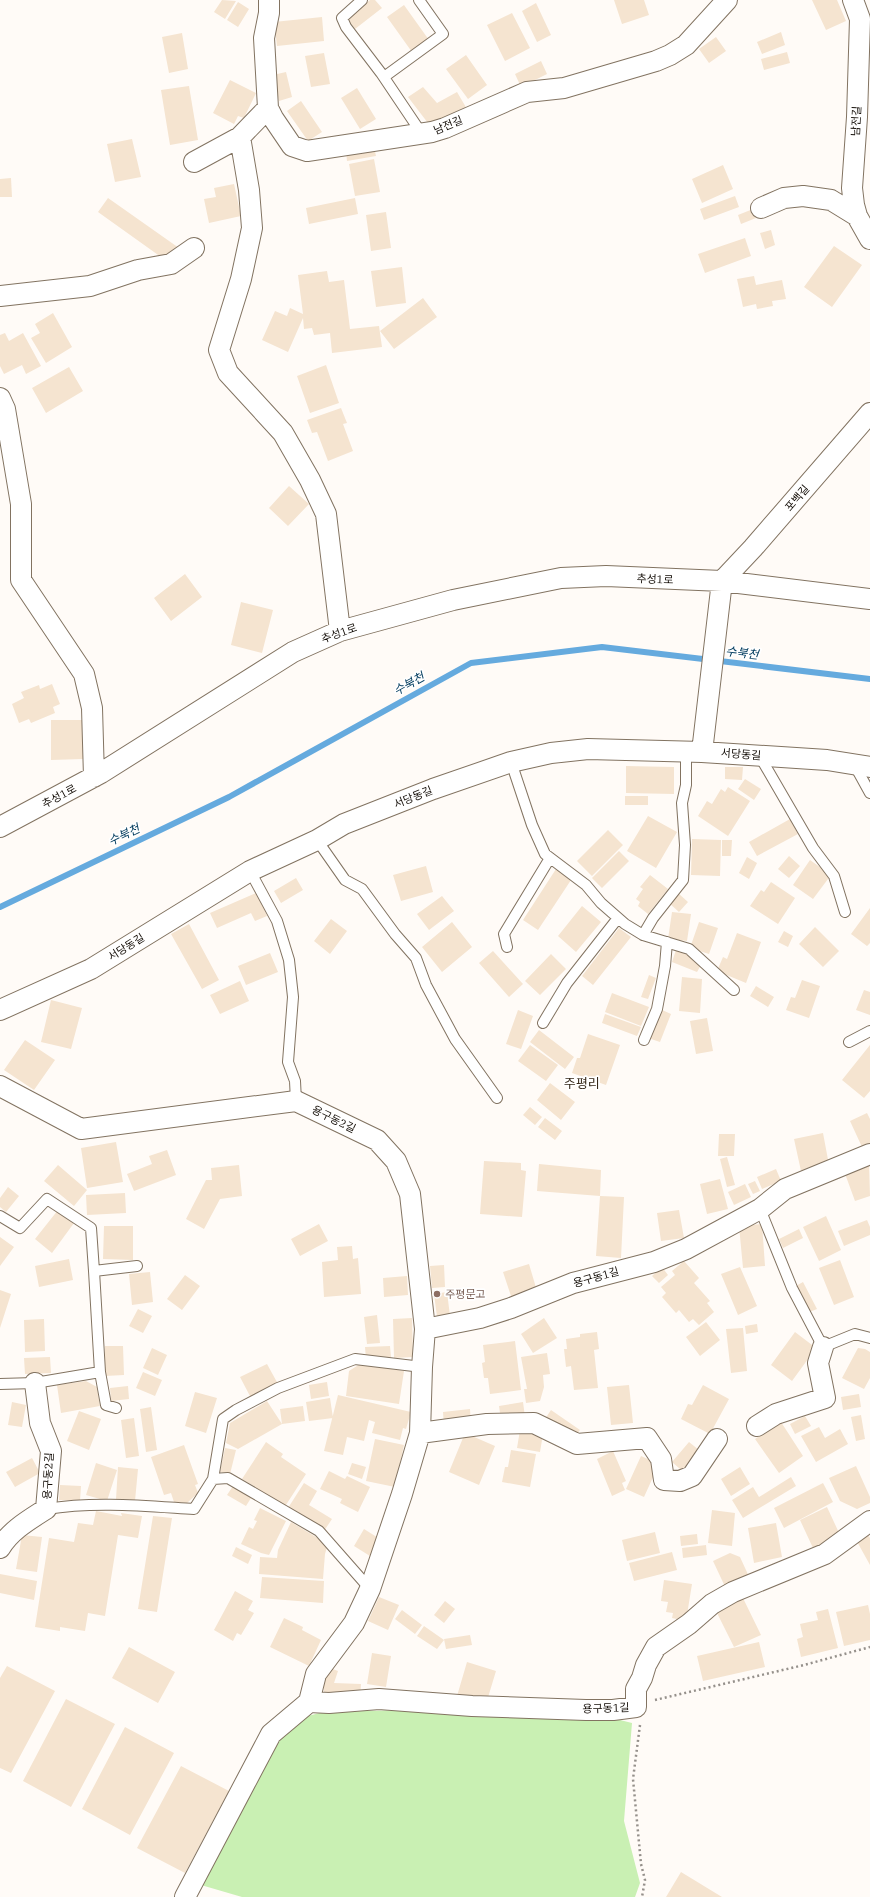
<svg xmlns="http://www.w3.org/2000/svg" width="870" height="1897" viewBox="0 0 870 1897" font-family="'IBM Plex Serif','Noto Sans KR',serif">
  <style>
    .green { fill: #c9f0b3 }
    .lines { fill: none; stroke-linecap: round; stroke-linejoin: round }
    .stream { stroke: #65aade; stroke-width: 6 }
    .building { fill: #f5e4d0 }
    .lane-casing { stroke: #827361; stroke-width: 12 }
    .street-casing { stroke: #827361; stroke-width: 22 }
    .path { stroke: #95908b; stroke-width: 2.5; stroke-dasharray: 2 3; stroke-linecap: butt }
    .lane { stroke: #fff; stroke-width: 10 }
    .street { stroke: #fff; stroke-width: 20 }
    .education-dot { fill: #8d6e63; stroke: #fff; stroke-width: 1.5 }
    .labels { text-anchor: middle; stroke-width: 3.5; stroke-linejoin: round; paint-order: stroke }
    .street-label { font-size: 11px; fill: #140e08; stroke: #fff }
    .education-label { font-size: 11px; fill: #785e54; stroke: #fff; text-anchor: start }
    .water-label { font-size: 12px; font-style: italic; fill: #053e60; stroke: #fff }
    .quarter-label { font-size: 13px; fill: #342718; stroke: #fff }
  </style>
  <rect width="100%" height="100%" fill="#fffbf7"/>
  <!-- green -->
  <path class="green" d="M407,1710L608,1717L632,1723L624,1821L640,1883L635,1897H242L201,1885L282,1723L323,1712Z"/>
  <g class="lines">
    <!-- stream -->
    <path class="stream" d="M0,907L229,797L471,663L602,647L870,679"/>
  </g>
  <!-- building -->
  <path class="building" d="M222,0L236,1L225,19L214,12Z
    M370,0H375L382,8L355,29L346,18Z
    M614,0H644L649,15L622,24Z
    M812,0H837L846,21L826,30Z
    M238,2L249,9L238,27L227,20Z
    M536,3L551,35L537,42L522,11Z
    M404,5L429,40L412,52L387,17Z
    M512,13L530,48L505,61L487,25Z
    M322,17L324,41L277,46L274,22Z
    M781,32L785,45L762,54L757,42Z
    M182,33L188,69L169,73L162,37Z
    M716,37L726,51L709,63L699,49Z
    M787,52L790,63L764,70L761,59Z
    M324,53L330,84L311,87L305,56Z
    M466,55L487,85L468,99L446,69Z
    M541,61L547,74L521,87L515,74Z
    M286,72L292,97L279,101L273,75Z
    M230,80L256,93L244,118L238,116L234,124L213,113Z
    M189,86L198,140L170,145L161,90Z
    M423,87L437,103L457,92L467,109L431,127L408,97Z
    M357,88L376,119L360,129L341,98Z
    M301,101L322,132L308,141L287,111Z
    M132,139L141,177L115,182L107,144Z
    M374,147L376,156L347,161L346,151Z
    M374,159L380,192L355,196L349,164Z
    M723,165L733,189L702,203L692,179Z
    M11,178L12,197H0V179Z
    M234,184L241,216L209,223L204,199L216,197L214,188Z
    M735,196L739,207L704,220L700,209Z
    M108,198L179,248L168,262L98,212Z
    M355,198L358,214L309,224L306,208Z
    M753,209L756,218L741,224L738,215Z
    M386,212L391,248L371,251L366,215Z
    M771,230L775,245L765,249L760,233Z
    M745,238L751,256L705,273L698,254Z
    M834,246L862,265L832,307L804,287Z
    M402,267L406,303L376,307L371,271Z
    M327,271L329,282L344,280L350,329L379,326L382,347L332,353L330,333L314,335L312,328L304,329L303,318L288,352L262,340L275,311L287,316L290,308L303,314L298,275Z
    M754,276L756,285L782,280L786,299L772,301L773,306L757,309L756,304L743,307L737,279Z
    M423,298L437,317L394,349L380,331Z
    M53,313L72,347L46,363L31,338L40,333L35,324Z
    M5,333L9,341L23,333L41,366L26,374L22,365L4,374L0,366V335Z
    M326,365L339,403L310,413L297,376Z
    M69,367L83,391L46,413L32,388Z
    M341,408L347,423L343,424L353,451L328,461L317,432L312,433L307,420Z
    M289,486L309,504L288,526L269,508Z
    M185,574L202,597L171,621L154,598Z
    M241,602L273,610L262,653L231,645Z
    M52,684L60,704L53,707L55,713L31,723L29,719L19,723L12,704L24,698L21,692L39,685L40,689Z
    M51,720H83V759L51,760Z
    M626,766L674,767V794L626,793Z
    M725,767H743L742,780L725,779Z
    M745,779L761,789L754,800L738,789Z
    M728,787L750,801L728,836L698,816L707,801L712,804L721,789L725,792Z
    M625,796H648V805H625Z
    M648,816L677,832L656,868L627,851Z
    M790,819L798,834L757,856L749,842Z
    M608,830L623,845L592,876L577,861Z
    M692,839L721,840L720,876L691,875Z
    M722,840H732L731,856H722Z
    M619,851L629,861L602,888L592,878Z
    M789,856L800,866L789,878L778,869Z
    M747,857L757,863L749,879L739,873Z
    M810,860L831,875L813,899L793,885Z
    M426,866L433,892L401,901L393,875Z
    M556,869L571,880L538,930L523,920Z
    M650,875L668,889L648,914L638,906L640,902L636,899L643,889L640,887Z
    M296,878L303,890L281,903L274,891Z
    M771,882L795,898L778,924L750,906L761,890L764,892Z
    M258,892L267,916L255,921L251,913L217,928L210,913Z
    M678,893L688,902L679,912L669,903Z
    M442,896L454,911L429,930L417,914Z
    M582,906L601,922L576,952L558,936Z
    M870,908V943L867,946L851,934Z
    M672,912L691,914L687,941L668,939Z
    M331,919L347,931L330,954L314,941Z
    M452,922L472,947L442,972L422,947Z
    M699,922L718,928L709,954L690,948Z
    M189,924L219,980L202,989L171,934Z
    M815,927L839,951L823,967L799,944Z
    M619,928L631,937L593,985L582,976Z
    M784,931L793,936L788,947L778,942Z
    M737,933L761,942L746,983L717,971L723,957L727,959Z
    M676,950L694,957L701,965L697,972L672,962Z
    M493,951L523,984L509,997L479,963Z
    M270,953L278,972L246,985L238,966Z
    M551,954L566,969L540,995L525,981Z
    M649,975L656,978L648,999L641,997Z
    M682,977L702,979L700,1013L679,1011Z
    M802,980L820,986L809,1018L786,1010L791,997L795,998Z
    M240,981L249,1001L220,1014L210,995Z
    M756,986L774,997L768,1007L750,996Z
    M864,990L870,992V1015L856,1010Z
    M612,993L649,1007L641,1026L605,1012Z
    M51,1000L82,1008L71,1049L41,1042Z
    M660,1009L671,1014L660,1042L648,1038Z
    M518,1010L533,1016L521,1049L506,1044Z
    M605,1014L641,1027L637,1036L602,1023Z
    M707,1018L713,1051L696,1054L690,1021Z
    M539,1030L574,1057L565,1069L530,1042Z
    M588,1034L620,1045L606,1085L572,1073L577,1058H580Z
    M25,1040L55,1060L34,1090L4,1070Z
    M530,1045L558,1065L546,1081L518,1061Z
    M870,1045V1091L864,1098L842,1080Z
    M550,1083L575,1102L561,1120L537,1100Z
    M530,1107L542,1117L535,1125L523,1115Z
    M867,1113L870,1119V1143L862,1147L850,1121Z
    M545,1118L562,1131L555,1140L538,1127Z
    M823,1133L829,1165L801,1171L794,1139Z
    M719,1134H735L734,1156H718Z
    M116,1142L123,1182L87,1188L81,1148Z
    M167,1150L176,1175L134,1191L127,1174L152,1164L149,1156Z
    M727,1157L735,1185L727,1187L720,1159Z
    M484,1161L521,1163V1170L526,1171L522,1217L480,1214Z
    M869,1162L870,1196L855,1201L844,1171Z
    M539,1164L601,1170L600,1196L537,1191Z
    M58,1165L87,1190L74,1206L44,1181Z
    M239,1165L242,1196L220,1199L204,1229L186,1219L206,1180H212L211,1168Z
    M776,1169L781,1181L762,1189L757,1177Z
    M720,1179L728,1209L707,1214L700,1184Z
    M755,1181L760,1191L753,1194L748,1184Z
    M745,1184L751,1197L734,1205L728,1192Z
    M8,1187L19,1196L6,1212L0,1207V1198Z
    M125,1193L126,1213L87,1215L86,1195Z
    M600,1196L624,1197L621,1258L596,1256Z
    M58,1210L74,1223L52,1253L35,1239Z
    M679,1210L684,1238L661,1241L657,1213Z
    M826,1216L841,1250L819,1261L803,1227Z
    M867,1220L870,1227V1235L844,1246L838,1231Z
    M319,1224L328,1241L300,1256L291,1239Z
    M762,1224L765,1266L743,1268L739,1226Z
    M104,1226H133V1260L103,1259Z
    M799,1229L803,1238L783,1248L779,1239Z
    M0,1237L14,1247L0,1266Z
    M352,1246L353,1259L358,1258L361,1294L324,1297L322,1262L338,1260L337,1247Z
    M69,1259L73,1280L39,1287L35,1266Z
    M840,1260L854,1297L834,1305L819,1268Z
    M684,1261L699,1278L694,1283L710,1301L707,1303L714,1312L699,1325L693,1319L689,1322L679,1310L676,1313L662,1297L666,1293L661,1287L675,1275L672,1271Z
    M529,1264L537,1291L512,1299L503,1272Z
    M444,1265L445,1287L432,1288L430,1266Z
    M662,1267L668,1275L659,1283L652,1276Z
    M740,1267L757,1306L738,1315L721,1274Z
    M150,1272L153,1302L132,1305L129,1274Z
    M185,1275L200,1286L182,1310L167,1299Z
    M407,1276L408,1295L384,1297L383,1278Z
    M803,1282L817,1309L807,1313L794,1287Z
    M0,1290L11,1294L0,1328Z
    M447,1292L450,1316L437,1317L434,1294Z
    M138,1309L152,1316L143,1333L129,1326Z
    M377,1315L380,1343L367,1344L364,1317Z
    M412,1318L413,1357L394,1358L393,1319Z
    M544,1318L557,1338L533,1353L521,1334Z
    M44,1319L45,1351L25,1352L24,1320Z
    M706,1322L720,1340L700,1356L686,1337Z
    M757,1324L758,1332L746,1334L745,1326Z
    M743,1328L747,1371L731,1373L726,1329Z
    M597,1332L599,1349L594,1350L598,1388L574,1390L571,1366L566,1367L564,1349H567L566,1339L580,1337V1334Z
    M795,1332L816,1348L792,1381L771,1365Z
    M515,1341L521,1390L490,1394L488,1378H484L482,1363L485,1362L483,1345Z
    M105,1346H123L124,1375L105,1376Z
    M390,1346L391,1357L366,1359L365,1347Z
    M152,1348L167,1355L158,1375L143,1368Z
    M858,1348L865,1349L870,1352V1378L864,1389L842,1378Z
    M547,1353L550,1374L543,1375L544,1387L540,1401L526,1403L524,1389H527L521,1357Z
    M50,1357L51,1373L25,1374L24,1358Z
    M267,1364L278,1384L251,1398L240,1377Z
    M360,1364L404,1371L399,1404L346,1396L349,1371Z
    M143,1372L162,1380L155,1396L136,1388Z
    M86,1381L97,1387L100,1406L61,1413L57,1385Z
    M327,1382L329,1396L311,1399L309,1385Z
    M629,1385L633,1423L611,1425L607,1387Z
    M703,1385L729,1399L710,1434L681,1419L688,1404L692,1405Z
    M128,1386L129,1399L111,1401L110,1388Z
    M195,1392L217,1398L206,1433L185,1426Z
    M859,1394L861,1407L843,1410L841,1397Z
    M338,1395L411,1412L406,1429L403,1428L400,1440L372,1433L375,1422L369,1420L364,1441L347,1437L343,1455L324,1451Z
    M330,1398L333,1418L309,1421L306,1402Z
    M267,1401L282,1424L238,1449L226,1443L230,1423Z
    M12,1402L26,1405L22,1427L8,1425Z
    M523,1402L525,1417L501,1420L499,1406Z
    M303,1406L305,1421L282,1424L280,1409Z
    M151,1407L157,1450L146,1452L140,1409Z
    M470,1409L471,1424L444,1427L443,1412Z
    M551,1410L580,1430L572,1441L543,1422Z
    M79,1411L101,1419L89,1450L67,1441Z
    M861,1415L865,1439L856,1441L851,1417Z
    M805,1416L811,1426L795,1434L790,1424Z
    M134,1418L139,1456L126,1458L121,1420Z
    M781,1422L803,1456L779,1473L755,1439Z
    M819,1427L825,1438L840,1429L848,1444L816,1462L801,1436Z
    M520,1430L543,1434L540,1452L517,1448Z
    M465,1433L495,1446L479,1485L449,1472Z
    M375,1439L404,1445L395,1487L366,1481Z
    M266,1442L283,1454L281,1457L306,1474L284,1508L253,1488L254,1486L242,1479Z
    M689,1442L704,1454L687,1475L672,1462Z
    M184,1445L198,1484L195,1485L198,1493L187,1503L174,1502L171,1493L164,1495L151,1457Z
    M225,1448L236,1450L230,1474L220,1472Z
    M511,1450L536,1454L530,1487L502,1482L505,1467H508Z
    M613,1451L626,1481L622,1483L625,1490L612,1496L597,1459Z
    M641,1456L659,1464L644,1497L626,1489Z
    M32,1458L40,1473L15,1487L6,1472Z
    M96,1463L117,1470L107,1501L86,1495Z
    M352,1463L366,1467L362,1479L348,1474Z
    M856,1466L870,1497V1503L857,1509L840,1501L829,1478Z
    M118,1467L138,1469L135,1501L116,1499Z
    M740,1467L750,1484L731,1496L721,1479Z
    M329,1471L345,1479L347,1476L370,1487L358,1512L340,1503L342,1499L320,1489Z
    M791,1477L796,1486L743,1518L732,1500L753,1487L759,1497Z
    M304,1483L317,1491L309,1505L332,1519L324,1531L288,1508Z
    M823,1483L833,1502L784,1528L774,1508Z
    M60,1485L81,1486L80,1501L59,1500Z
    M233,1486L251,1498L246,1506L227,1495Z
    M827,1507L840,1535L813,1548L800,1520Z
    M260,1508L286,1521L269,1555L261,1553L241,1544L249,1527L253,1529L257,1521L254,1520Z
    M712,1510L735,1513L732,1546L708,1543Z
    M96,1511L122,1516L121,1513L142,1516L138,1538L118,1535L105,1616L88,1613L85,1631L60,1627V1631L35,1627L49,1538L74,1542L78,1523L93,1525Z
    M153,1516L172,1518L157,1612L138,1609Z
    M291,1522L321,1540L327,1547L325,1554L323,1579L259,1574L260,1557L277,1558L278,1550Z
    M776,1523L782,1557L754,1563L748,1528Z
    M364,1529L380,1539L370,1556L354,1546Z
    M655,1532L660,1553L627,1561L622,1540Z
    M866,1532L870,1538V1565L855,1538Z
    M697,1534L698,1544L681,1546L680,1536Z
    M22,1535L42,1537L37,1572L16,1569Z
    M706,1545L707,1555L683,1558L682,1548Z
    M236,1547L252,1555L248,1564L232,1556Z
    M672,1552L677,1570L634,1581L629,1563Z
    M730,1553L740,1557L751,1581L728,1593L713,1561Z
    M0,1574L37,1581L34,1600L0,1593Z
    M262,1577L324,1581L323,1603L260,1598Z
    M664,1580L692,1584L686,1621L672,1618L673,1613L666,1612L668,1602L661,1601Z
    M235,1591L253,1601L248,1610L254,1613L241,1635L237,1633L233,1641L214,1630Z
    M741,1594L761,1635L734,1647L714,1607Z
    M379,1597L399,1605L388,1630L368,1621Z
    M445,1601L455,1609L444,1623L434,1615Z
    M868,1605L870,1614V1640L844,1646L836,1612Z
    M828,1609L838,1648L801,1657L797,1639L803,1637L800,1624L818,1620L816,1612Z
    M402,1610L422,1625L415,1634L395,1619Z
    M284,1618L303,1627L302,1630L321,1640L309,1666L270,1647Z
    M424,1626L444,1640L437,1649L417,1636Z
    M470,1635L472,1645L446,1649L444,1639Z
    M759,1642L765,1667L703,1681L697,1656Z
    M129,1647L175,1672L158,1703L112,1678Z
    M372,1653L391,1656L386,1687L367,1684Z
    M467,1662L496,1671L486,1704L457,1696Z
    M7,1666L55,1691L11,1773L0,1768V1678Z
    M330,1668L338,1671L334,1683L361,1684L360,1698L324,1697V1681Z
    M66,1699L115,1724L71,1807L23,1781Z
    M125,1727L174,1753L130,1835L82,1809Z
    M181,1766L229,1791L185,1873L137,1848Z
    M681,1872L722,1897H666Z"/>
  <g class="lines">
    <!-- lane casing -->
    <g class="lane-casing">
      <path id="lane" d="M362,0L342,18L346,27L381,73L422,134
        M384,77L443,34L419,0
        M759,755L813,848L834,876L845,912
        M511,762L532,825L545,854L586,885L601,903L625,924L643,935L689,949L734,990
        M854,764L870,793
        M317,840L345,880L362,889L395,934L416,958L426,985L455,1039L497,1098
        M250,871L277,921L289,960L293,997L288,1062L295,1081L296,1101
        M643,935L653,918L683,880L685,845L682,803L686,785V751
        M507,947L504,934L550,858
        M543,1023L567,983L618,918
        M644,1040L657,1009L665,966L667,942
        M849,1042L870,1031
        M760,1209L792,1288L823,1347L855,1334L870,1338
        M0,1216L20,1228L47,1199L91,1228L94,1271
        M0,1384L35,1383L100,1372
        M116,1408L106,1405L100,1372L94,1271L137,1266
        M213,1479L228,1478L319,1531L370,1589
        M46,1509C95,1501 145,1506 194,1509L213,1479L223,1419L236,1410L278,1388L355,1359L422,1367"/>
    </g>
    <!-- street casing -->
    <g class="street-casing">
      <path id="street" d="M269,0V13L264,38L268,108L273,118L292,146L307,151L432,132L445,128L527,92L564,88L656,61L670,55L686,45L727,0
        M853,0L860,19L857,117L852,188L854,205L857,216L870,239
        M240,137L249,190L252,228L241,279L219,350L228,373L283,433L310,480L326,514L340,631
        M194,162L240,137L268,108
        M761,208L784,198L803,196L831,200L857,216
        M0,296L90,286L138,270L171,264L194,248
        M0,398L5,409L21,504V580L84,674L92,708L94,777
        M702,752L722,581L753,548L870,413
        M0,827L101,773L293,652L340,631L453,600L561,578L606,576L722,581L870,599
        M0,1010L91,969L250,871L317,840L344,824L433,789L511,762L551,753L588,749L702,752L827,760L870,767
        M0,1086L81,1129L296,1101L377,1140L396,1161L410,1194L425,1329L422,1367L420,1433L402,1494L370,1589L354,1623L316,1674L309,1702L271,1734L185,1897
        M425,1329L480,1318L511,1308L573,1283L654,1262L686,1249L760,1209L785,1189L870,1154
        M757,1426L776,1414L825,1398L818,1363L823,1347
        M420,1433L487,1424L534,1423L577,1444L647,1438L661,1459L664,1480L680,1481L692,1476L717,1439
        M0,1548C11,1530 29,1520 46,1509L51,1451L40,1423L35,1383
        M309,1702L329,1703L379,1699L472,1706L586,1710H613L636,1707V1689L642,1678L646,1665L656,1647L689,1624L712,1604L733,1592L825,1554L870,1521"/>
    </g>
    <!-- path -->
    <path class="path" d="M655,1700L804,1665L870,1647
      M640,1725L633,1779L641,1864L645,1880L642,1897"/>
    <!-- lane -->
    <use href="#lane" class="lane"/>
    <!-- street -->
    <use href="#street" class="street"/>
  </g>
  <!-- markers -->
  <circle class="education-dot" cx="437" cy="1294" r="4"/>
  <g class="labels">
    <!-- street labels -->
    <g class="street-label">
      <text transform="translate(856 121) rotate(-87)" y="4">남전길</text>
      <text transform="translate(448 125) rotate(-22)" y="4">남전길</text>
      <text transform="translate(797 498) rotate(-49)" y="4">포백길</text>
      <text transform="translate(655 579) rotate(2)" y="4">추성1로</text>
      <text transform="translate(339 633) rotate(-20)" y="4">추성1로</text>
      <text transform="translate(741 754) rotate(4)" y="4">서당동길</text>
      <text transform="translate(59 796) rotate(-28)" y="4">추성1로</text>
      <text transform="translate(413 797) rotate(-22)" y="4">서당동길</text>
      <text transform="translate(126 947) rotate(-32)" y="4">서당동길</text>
      <text transform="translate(334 1119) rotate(26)" y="4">용구동2길</text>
      <text transform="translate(596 1277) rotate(-16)" y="4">용구동1길</text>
      <text transform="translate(48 1476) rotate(-87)" y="4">용구동2길</text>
      <text transform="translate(606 1708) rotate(-2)" y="4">용구동1길</text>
    </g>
    <!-- education labels -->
    <g class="education-label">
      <text x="445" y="1298">주평문고</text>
    </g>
    <!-- water labels -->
    <g class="water-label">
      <text transform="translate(742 653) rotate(7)" y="4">수북천</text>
      <text transform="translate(409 684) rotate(-29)" y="4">수북천</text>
      <text transform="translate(124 835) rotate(-26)" y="4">수북천</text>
    </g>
    <!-- quarter labels -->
    <g class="quarter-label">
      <text x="582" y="1088">주평리</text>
    </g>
  </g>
</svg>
